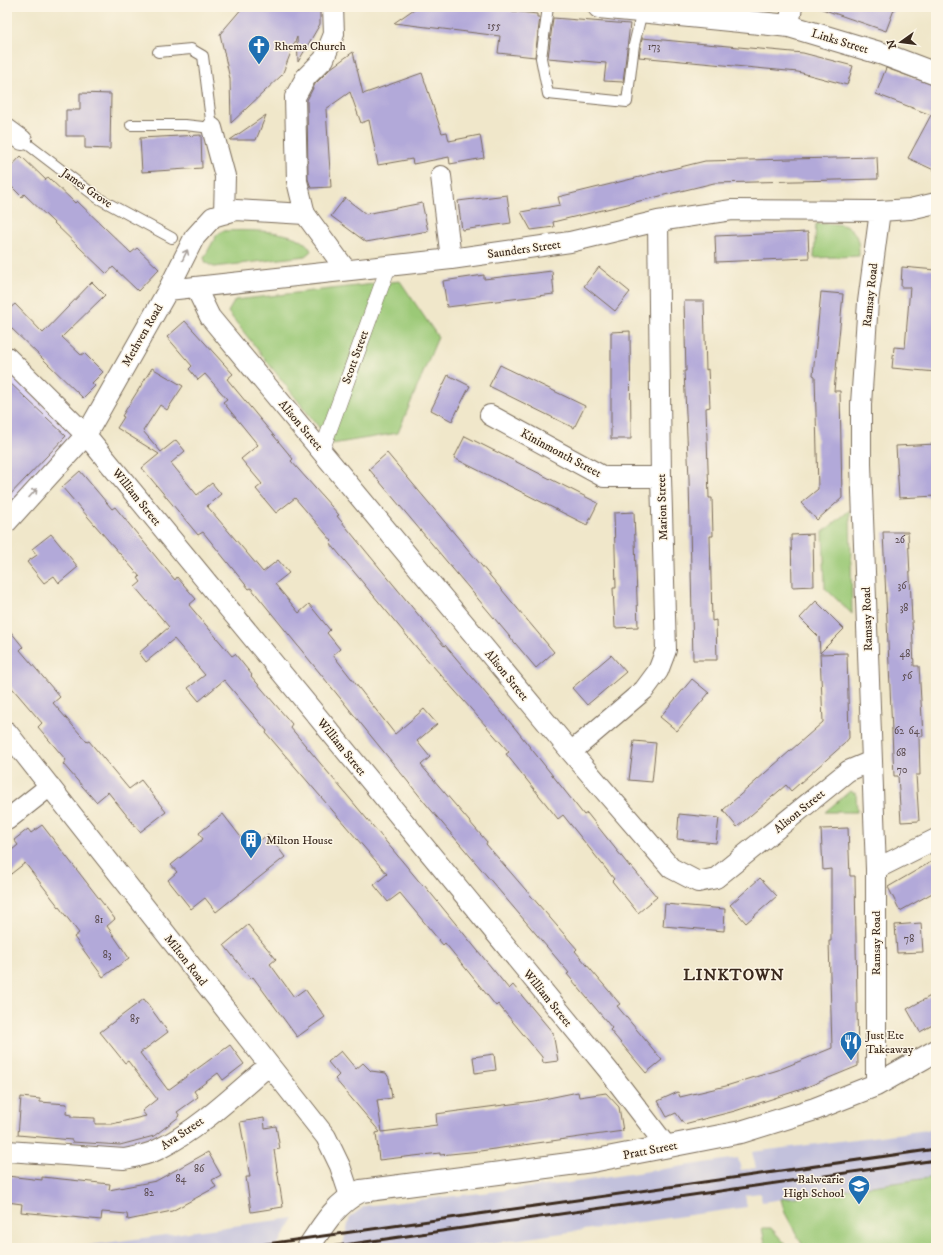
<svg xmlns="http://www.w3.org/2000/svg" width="943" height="1255" viewBox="0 0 943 1255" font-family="'IM FELL DW Pica',serif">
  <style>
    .built { fill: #ddd5f6 }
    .industrial { fill: #c2c1dc }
    .green { fill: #9bc977; stroke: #6b7a4a }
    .building { fill: #b2a9d9 }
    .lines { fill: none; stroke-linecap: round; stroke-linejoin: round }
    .service-casing { stroke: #7a6c5a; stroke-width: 12 }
    .pedestrian-casing { stroke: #7a6c5a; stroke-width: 16 }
    .minor-casing { stroke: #7a6c5a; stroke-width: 22 }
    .tertiary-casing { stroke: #7a6c5a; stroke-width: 24 }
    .secondary-casing { stroke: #7a6c5a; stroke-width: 24 }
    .service { stroke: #fff; stroke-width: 10 }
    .pedestrian { stroke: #fff; stroke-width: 15 }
    .minor { stroke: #fff; stroke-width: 20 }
    .tertiary { stroke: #fff; stroke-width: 22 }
    .secondary { stroke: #fff; stroke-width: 22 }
    .rail { stroke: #3b2a1e; stroke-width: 3 }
    .oneway { stroke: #a79f9a }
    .labels { text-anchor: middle; stroke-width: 3; stroke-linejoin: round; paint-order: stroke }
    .number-label { font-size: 10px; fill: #594a4d }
    .street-label { font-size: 12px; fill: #3b2a1e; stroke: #fcf5e5 }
    .poi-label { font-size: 12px; fill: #3b2a1e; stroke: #fcf5e5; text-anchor: start }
    .district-label { font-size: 16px; font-weight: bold; letter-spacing: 1px; fill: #3b2a1e; stroke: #fcf5e5 }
  </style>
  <rect width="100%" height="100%" fill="#fcf5e5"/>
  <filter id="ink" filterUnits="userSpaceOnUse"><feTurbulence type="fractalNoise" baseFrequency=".025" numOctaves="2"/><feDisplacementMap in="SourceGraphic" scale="8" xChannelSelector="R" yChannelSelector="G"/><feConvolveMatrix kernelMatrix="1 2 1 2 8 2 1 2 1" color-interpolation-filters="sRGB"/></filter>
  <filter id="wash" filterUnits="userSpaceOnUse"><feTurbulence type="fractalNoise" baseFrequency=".012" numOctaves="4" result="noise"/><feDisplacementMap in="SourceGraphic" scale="16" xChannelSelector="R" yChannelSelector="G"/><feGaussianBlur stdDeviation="0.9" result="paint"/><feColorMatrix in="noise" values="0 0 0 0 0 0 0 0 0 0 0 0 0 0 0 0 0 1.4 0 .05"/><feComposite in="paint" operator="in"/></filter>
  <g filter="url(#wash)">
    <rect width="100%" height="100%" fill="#f0e7ca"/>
    <!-- built -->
    <path class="built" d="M7,371L75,434L7,511Z"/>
    <!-- industrial -->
    <path class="industrial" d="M936,1129V1177L762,1202L760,1193L745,1195L747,1207L457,1248H342L350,1217L365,1206L562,1184L738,1158L741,1170L756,1168L752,1152Z
      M294,1218L276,1248H68Z"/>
    <!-- green -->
    <path class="green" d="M816,224C843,223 860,223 859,256L814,258Z
      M222,231C242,230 303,228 311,251L305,256L214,267L206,263L204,258L216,236Z
      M400,281L438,337L398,433L332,444L228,312L235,300Z
      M850,510L852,614L825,588L823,532Z
      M850,791L856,794L857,812H825Z
      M936,1177V1248H804L785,1213L781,1199Z
      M762,1228H771L789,1248H766Z"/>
    <g id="blocks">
      <!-- building -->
      <path class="building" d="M243,7H320V24L298,62L297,37L282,75L231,123L230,79L220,34Z
        M417,7H476L537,14V17H540L535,57L498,53L500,36L394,23Z
        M823,7H895L886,31L822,9Z
        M553,18L630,24L623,82L604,81L606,63L548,58Z
        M642,38L803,53L853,66L847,85L798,72L639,57Z
        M353,52L363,94L422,73L442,133L447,132L449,141L480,135L484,158L450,164L449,157L413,164L412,159L378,165L369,120L361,123L350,92L326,109L331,187L311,188L308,179L307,100L315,84L331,68Z
        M886,68L936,86V171L908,158L931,115L876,94Z
        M80,93L111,94L110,149L85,148V136H66V110H80Z
        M266,115L256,140H230Z
        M201,135L202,168L142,172L140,138Z
        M21,156L46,180L48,177L75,203L77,201L131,253L137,248L159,269L138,291L113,267L107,274L24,194L22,197L7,182V171Z
        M877,157L878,179L714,183L553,222L554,227L531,230L521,212L560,205L558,197L705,161Z
        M507,195L511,223L462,230L458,201Z
        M345,198L366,214L422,203L428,231L366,242L331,216Z
        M808,232L809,258L716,262L715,236Z
        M599,267L630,292L615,311L584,286Z
        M902,267L936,270V372L892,368L894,347L905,348L910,287H901Z
        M552,271L554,294L447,307L443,281L484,275V279Z
        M92,282L105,295L62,337L81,355L84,353L103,372L92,383L95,386L83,398L7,324V311L15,304L43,333Z
        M821,292L843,294L834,391H840L842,498L817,520L801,503L818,489L815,376L813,375Z
        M684,301H704L706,370L708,369L710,407L706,408L709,498H712L713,536H710L712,621L716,620L717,660H693L689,479L684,371H686Z
        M185,321L233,374L227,379L293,459L291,461L339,515L337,516L444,646L445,645L514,727L584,815L587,813L630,867L631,866L657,897L638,913L612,881L614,879L563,815L558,819L506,754L509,752L417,648L330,543L332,541L295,498L276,513L256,489L262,484L241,459L258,445L223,402L227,399L205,374L198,380L189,369L192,366L167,337Z
        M630,331L631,439H611V332Z
        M500,365L585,406L574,428L489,386Z
        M152,368L183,386L167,410L160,405L143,431L161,452L176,440L185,451L171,463L197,495L212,483L221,494L207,506L263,572L278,560L289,573L275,584L299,613L309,604L330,630L327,633L340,649L333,655L395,734L424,709L437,724L417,741L430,757L421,765L487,842L486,844L577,949L575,951L620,1004L617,1006L662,1060L646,1073L610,1030L612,1028L567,974L569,973L426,804L251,588L249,589L203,532L198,535L142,468L159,454L117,428L124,417L122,416Z
        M448,375L470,386L452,421L431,410Z
        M7,380L66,436L7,498Z
        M465,436L598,503L587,525L454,458Z
        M936,444V496L899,498L896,446Z
        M387,453L554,652L536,668L369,469Z
        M80,471L112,509L115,507L175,580L177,577L196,599L189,605L232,656L235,654L252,675L251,676L292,724L290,727L423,886L424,885L509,989L513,985L553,1033L558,1061L543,1063L542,1057L498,1004L496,1006L445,943L443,945L400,893L388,902L374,885L387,874L266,733L267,731L224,680L199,701L188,688L205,675L174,639L146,662L139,653L169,627L135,587L141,582L138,578L140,577L62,487Z
        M634,512L638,627L615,628L613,588H616L614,513Z
        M883,532H908L914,666H919L923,736H919L920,775H916L919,821L901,822L898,776H894Z
        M51,534L78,567L59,583L54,576L44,583L27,562L37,555L32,549Z
        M813,534L814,586L792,587L791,535Z
        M816,601L844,629L820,653L819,637L800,618Z
        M7,627L23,647L20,650L60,697L53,703L87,742L89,741L129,789L141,780L166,812L140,832L108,792L96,802L63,764L66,760L38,727L42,723L7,682Z
        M847,653L849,738L844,744L791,791L786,785L737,827L723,810L823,722L820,654Z
        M611,655L626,672L587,705L572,688Z
        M692,679L709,693L677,731L660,717Z
        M634,741L656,743L652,782L629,780Z
        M223,814L250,849L268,834L285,857L216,912L205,898L191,909L168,880L177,872L171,865L203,839L199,833Z
        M679,814L719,818L716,843L677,839Z
        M42,825L115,919L107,926L129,958L103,977L74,937L79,933L25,863L7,877V854L18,845L14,840L28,829L31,833Z
        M848,828L850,876H855L858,1066L802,1089L735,1111L684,1124L676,1113L667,1117L658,1101L678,1092L680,1097L726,1086L778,1070L832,1048L829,941H831V869L823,870L821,829Z
        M936,859V891L900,911L888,887Z
        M760,878L777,896L746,923L730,905Z
        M665,904L725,909L724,931L663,926Z
        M921,923L923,952L897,953L895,925Z
        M248,925L276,959L270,964L294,997L305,989L325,1017L297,1037L253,977L251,979L224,945Z
        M936,993V1023L920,1032L907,1009Z
        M144,999L168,1032L140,1053L168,1090L230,1045L244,1064L223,1080L218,1073L194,1091L198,1097L177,1112L180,1116L154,1136L120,1145L72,1142V1140L18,1135L21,1097L40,1099V1102L67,1104L66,1114L71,1115V1117L95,1118V1124H112L146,1116L142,1111L157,1099L128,1061L125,1063L100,1032Z
        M341,1051L356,1069L363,1063L371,1071L386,1073L389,1078L392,1098L377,1100L382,1132L437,1125L436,1114L534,1101L578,1092L579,1097L606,1093L619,1107L623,1131L480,1151L440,1155V1153L379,1160L376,1133L380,1132L335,1079L339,1075L328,1062Z
        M494,1054L496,1070L475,1073L473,1057Z
        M264,1118L265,1128L276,1126L280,1149L274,1150L283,1207L251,1212L246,1177H250L240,1122Z
        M208,1152L221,1175L212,1180L216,1187L172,1211L128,1220L127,1214L102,1212L101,1220L21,1212L22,1204L7,1202V1176L42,1180V1177L110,1184L109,1190L156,1181Z"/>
    </g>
  </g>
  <g filter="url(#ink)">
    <use href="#blocks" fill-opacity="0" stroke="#7a6c5a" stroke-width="1"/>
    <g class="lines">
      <!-- service casing -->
      <g class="service-casing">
        <path id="service" d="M548,7L541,58L548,94L627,102L634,45L642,11
          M131,125H185L212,128L203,56L191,49L158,52
          M22,140L98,198L172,238"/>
      </g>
      <!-- pedestrian casing -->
      <g class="pedestrian-casing">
        <path id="pedestrian" d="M322,450L389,265"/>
      </g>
      <!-- minor casing -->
      <g class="minor-casing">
        <path id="minor" d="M333,7L334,34L324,59L306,77L295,97L297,181L305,214L346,270
          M789,26L792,7
          M212,128L225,176L224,214
          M7,129L22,140
          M441,176L451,259
          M196,288L210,317L571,752L671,868L698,882L716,878L848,771L872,761
          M168,290L451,259L570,242L658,221L732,210L880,211
          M7,357L86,435L608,1070L667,1147
          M490,415L604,477H661
          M7,522L86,435L168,290L194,238L213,217L236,210L305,214
          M7,732L326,1137L340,1166L350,1196
          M571,752L644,690L658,671L666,650L661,477L658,221
          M7,820L50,786
          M876,869L936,839
          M876,1085V869L861,464V404L868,302L880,211L910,209L936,203
          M7,1151L124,1159C135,1157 148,1155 159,1149C198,1130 236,1093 269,1065"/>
      </g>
      <!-- tertiary casing -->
      <g class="tertiary-casing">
        <path id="tertiary" d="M599,7L789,26L883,54L936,74"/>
      </g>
      <!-- secondary casing -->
      <g class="secondary-casing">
        <path id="secondary" d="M308,1248C323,1225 336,1203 361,1191L592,1161L741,1132L815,1109L876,1085L936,1051"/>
      </g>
      <!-- service -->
      <use href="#service" class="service"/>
      <!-- pedestrian -->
      <use href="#pedestrian" class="pedestrian"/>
      <!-- minor -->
      <use href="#minor" class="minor"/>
      <!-- tertiary -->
      <use href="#tertiary" class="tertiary"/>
      <!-- secondary -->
      <use href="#secondary" class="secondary"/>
      <!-- rail -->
      <path class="rail" d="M238,1248L936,1149
        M323,1248L936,1160"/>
    </g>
    <!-- one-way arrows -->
    <defs><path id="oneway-shaft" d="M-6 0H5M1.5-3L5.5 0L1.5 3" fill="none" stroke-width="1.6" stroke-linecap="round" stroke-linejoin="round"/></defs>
    <g class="oneway">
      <use href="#oneway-shaft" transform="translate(185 255) rotate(-64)"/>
      <use href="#oneway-shaft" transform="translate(33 493) rotate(-48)"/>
    </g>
  </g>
  <!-- icons -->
  <defs>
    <g id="church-pin" transform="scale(1.15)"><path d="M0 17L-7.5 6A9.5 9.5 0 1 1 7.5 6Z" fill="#1f6fb2" stroke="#fcf5e5"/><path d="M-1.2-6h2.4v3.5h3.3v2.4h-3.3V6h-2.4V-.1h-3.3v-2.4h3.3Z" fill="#fff"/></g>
    <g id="building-pin" transform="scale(1.15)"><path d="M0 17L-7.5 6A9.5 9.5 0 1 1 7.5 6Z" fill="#1f6fb2" stroke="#fcf5e5"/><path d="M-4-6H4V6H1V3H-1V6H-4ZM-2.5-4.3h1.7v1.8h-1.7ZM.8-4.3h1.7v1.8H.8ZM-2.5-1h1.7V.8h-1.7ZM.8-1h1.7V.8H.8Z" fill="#fff"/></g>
    <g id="restaurant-pin" transform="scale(1.15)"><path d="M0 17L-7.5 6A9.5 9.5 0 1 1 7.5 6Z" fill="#1f6fb2" stroke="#fcf5e5"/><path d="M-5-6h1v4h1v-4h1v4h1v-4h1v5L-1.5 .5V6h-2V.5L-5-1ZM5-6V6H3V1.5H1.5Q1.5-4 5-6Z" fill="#fff"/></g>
    <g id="school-pin" transform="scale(1.15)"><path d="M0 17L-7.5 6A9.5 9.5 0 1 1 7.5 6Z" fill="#1f6fb2" stroke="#fcf5e5"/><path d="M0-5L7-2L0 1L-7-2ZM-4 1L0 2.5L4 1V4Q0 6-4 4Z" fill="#fff"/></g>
  </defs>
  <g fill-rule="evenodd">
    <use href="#church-pin" x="259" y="46"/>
    <use href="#building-pin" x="251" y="840"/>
    <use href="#restaurant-pin" x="851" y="1042"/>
    <use href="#school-pin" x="859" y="1186"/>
  </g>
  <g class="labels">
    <!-- number labels -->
    <g class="number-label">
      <text x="494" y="29">155</text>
      <text x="654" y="50">173</text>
      <text x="900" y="543">26</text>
      <text x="902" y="589">36</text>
      <text x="904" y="611">38</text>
      <text x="905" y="657">48</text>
      <text x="907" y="679">56</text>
      <text x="899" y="734">62</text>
      <text x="914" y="734">64</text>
      <text x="901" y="756">68</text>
      <text x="902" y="773">70</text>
      <text x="99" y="923">81</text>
      <text x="909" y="942">78</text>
      <text x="107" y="958">83</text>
      <text x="135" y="1022">85</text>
      <text x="199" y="1172">86</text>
      <text x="181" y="1182">84</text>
      <text x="149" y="1196">82</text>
    </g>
    <!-- street labels -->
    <g class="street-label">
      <text transform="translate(840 41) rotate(17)" y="4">Links Street</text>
      <text transform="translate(87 188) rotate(35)" y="4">James Grove</text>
      <text transform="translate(524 249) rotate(-8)" y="4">Saunders Street</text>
      <text transform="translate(870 295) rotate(-84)" y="4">Ramsay Road</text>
      <text transform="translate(142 335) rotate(-60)" y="4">Methven Road</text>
      <text transform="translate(355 357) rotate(-70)" y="4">Scott Street</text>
      <text transform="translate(301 425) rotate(50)" y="4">Alison Street</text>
      <text transform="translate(561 453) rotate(28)" y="4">Kininmonth Street</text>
      <text transform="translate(137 497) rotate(51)" y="4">William Street</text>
      <text transform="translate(662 507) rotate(-92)" y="4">Marion Street</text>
      <text transform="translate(867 619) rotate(-92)" y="4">Ramsay Road</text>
      <text transform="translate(507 675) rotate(51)" y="4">Alison Street</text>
      <text transform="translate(342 747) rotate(51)" y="4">William Street</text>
      <text transform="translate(799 811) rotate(-39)" y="4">Alison Street</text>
      <text transform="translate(876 943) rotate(-90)" y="4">Ramsay Road</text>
      <text transform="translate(186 960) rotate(52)" y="4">Milton Road</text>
      <text transform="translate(548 998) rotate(51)" y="4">William Street</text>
      <text transform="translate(182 1133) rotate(-34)" y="4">Ava Street</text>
      <text transform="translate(650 1150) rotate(-11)" y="4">Pratt Street</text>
    </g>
    <!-- poi labels -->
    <g class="poi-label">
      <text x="274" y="50">Rhema Church</text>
      <text x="266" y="844">Milton House</text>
      <text x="866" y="1039">Just Ete<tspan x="866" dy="14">Takeaway</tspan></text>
      <text x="844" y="1183" text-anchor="end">Balwearie<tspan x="844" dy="14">High School</tspan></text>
    </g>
    <!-- district labels -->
    <g class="district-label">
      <text x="734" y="980">LINKTOWN</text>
    </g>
  </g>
  <!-- margin -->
  <rect width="943" height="1255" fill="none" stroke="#fcf5e5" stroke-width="24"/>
  <!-- north arrow -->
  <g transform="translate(901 42) rotate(256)" stroke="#fcf5e5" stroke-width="3" paint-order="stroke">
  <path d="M0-3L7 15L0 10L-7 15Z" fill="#3b2a1e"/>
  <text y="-6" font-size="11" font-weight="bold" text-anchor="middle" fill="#3b2a1e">N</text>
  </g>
</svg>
